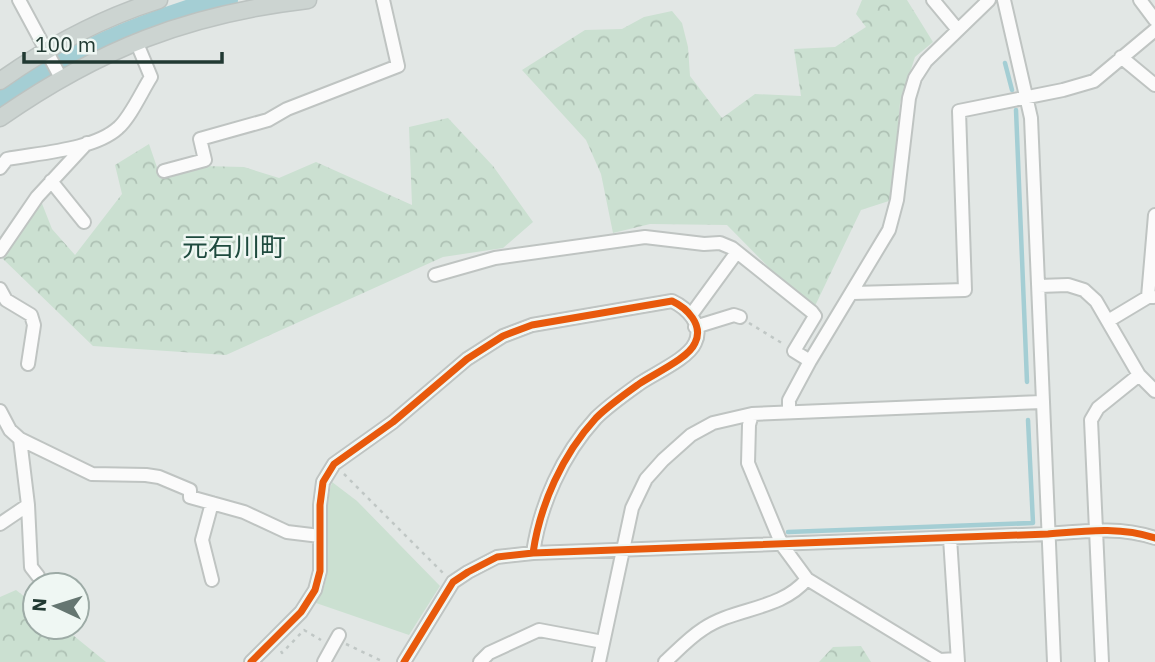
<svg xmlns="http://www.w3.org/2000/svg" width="1155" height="662" viewBox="0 0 1155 662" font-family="'IBM Plex Sans','Noto Sans JP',sans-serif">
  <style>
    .forest { fill: url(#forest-crowns) }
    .park { fill: #cbe0d1 }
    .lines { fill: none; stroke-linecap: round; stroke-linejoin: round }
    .stream { stroke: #a4ced4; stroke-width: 4.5 }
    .river { stroke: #a4ced4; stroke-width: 24 }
    .minor-casing { stroke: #bfc4c2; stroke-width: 16 }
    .major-casing { stroke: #bcc3c1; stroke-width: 19 }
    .path { stroke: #c0c7c5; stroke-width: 2.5; stroke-dasharray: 3.5 5; stroke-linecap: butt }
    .minor { stroke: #fbfbfb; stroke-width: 12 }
    .major { stroke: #ccd4d1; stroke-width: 16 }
    .cycleway-casing { stroke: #eff7f3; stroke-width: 11 }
    .cycleway { stroke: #e8590c; stroke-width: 7 }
    .labels { text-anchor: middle; stroke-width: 5; stroke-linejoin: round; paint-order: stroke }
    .neighbourhood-label { font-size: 26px; fill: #1e4a3e; stroke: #eff7f3 }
  </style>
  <defs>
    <pattern id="forest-crowns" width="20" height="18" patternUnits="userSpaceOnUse" patternTransform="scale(1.75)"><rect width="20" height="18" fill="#cbe0d1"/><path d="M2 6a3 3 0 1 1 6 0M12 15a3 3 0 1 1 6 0" fill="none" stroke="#aec1b4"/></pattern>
  </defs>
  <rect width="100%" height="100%" fill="#e2e7e5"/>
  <!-- forest -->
  <path class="forest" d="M862,0H907L933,42L915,57L900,103L892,200L861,210L814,308L787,286L727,225L650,224L613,233L601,174L586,140L522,70L585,30L622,29L644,17L672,11L682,23L688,47L690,76L722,118L755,94L801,96L794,49L835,47L866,27L856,14Z
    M448,118L493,166L533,222L503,248L443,257L226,355L93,346L2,258L19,226L41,201L52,229L75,255L122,194L115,165L149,144L160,176L202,166L244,167L279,178L316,162L412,205L409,127Z
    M16,590L35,605V627H63L106,662H0V597Z
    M861,646L871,662H819L833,647Z"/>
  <!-- park -->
  <path class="park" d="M332,482L357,501L440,586L409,635L316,603C319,597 324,589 325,583C333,549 322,515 332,482Z"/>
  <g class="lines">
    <!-- stream -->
    <path class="stream" d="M1005,63L1012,90
      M1016,110L1027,382
      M788,532L1033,523L1028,420"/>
    <!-- river -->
    <path class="river" d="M0,103C72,53 142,25 226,0"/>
    <!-- minor casing -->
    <g class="minor-casing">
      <path id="minor" d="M19,0L61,78
        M933,0L958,30
        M1004,0L1031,118L1054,662
        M1140,0L1155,20
        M1121,57L1155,85
        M0,168L7,159C38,153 94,150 118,128C130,118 142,91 151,77L136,41
        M164,171L205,160L200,139L268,120L287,109L398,66L383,0
        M51,181L84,222
        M0,251L37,197L87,143
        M435,275L495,258L645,237L704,244L720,243L732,248L812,312L815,316L794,351L810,361
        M1039,286L1068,285L1084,290L1096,301L1139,375L1155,391
        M0,289L6,300L31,315L34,325L28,364
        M853,293L965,290L959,111L1063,90L1094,81L1155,30
        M1148,297L1155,215
        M691,315L737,252
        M1108,321L1148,297H1153
        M695,327L734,315L740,317
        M0,411L10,430L20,439L92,474L146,475L159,477L190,490V497L244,512L287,532L320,536
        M789,411V400L810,361L889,230L897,200L909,98L915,78L926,61L989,0
        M752,414L749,425L748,463L782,545L807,579L940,660L957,659
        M20,439L28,505L31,567L38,576
        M0,524L28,505
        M950,538L958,662
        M212,580L202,540L212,503
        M251,662L301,612L315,590L320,571V505L323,482L334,464L393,422L467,359L503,336L532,325L672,301C687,308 704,325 695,343C688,359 653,374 639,384C625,394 608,406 596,418C562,455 540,505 533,553
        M324,662L339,635
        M404,662L453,582L468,572L497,557L533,553L1048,534C1084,531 1120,526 1155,538
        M480,662L489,653L539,630L603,642
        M599,662L632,508L646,479L663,460L691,435L713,423L752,414L1042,402
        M665,662C677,651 689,638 703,629C735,607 780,611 807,579
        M1102,662L1091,420L1098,408L1139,375"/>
    </g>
    <!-- major casing -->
    <g class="major-casing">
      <path id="major" d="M0,81C49,46 102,18 159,0
        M0,118C99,49 188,14 308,0"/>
    </g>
    <!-- path -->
    <path class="path" d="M749,323L785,345
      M344,474L443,573
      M346,644L384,662
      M281,651L282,653L304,630L321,640"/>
    <!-- minor -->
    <use href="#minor" class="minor"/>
    <!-- major -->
    <use href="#major" class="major"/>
    <!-- cycleway casing -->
    <g class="cycleway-casing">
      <path id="cycleway" d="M251,662L301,612L315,590L320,571V505L323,482L334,464L393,422L467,359L503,336L532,325L672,301C687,308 704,325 695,343C688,359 653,374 639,384C625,394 608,406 596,418C562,455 540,505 533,553
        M404,662L453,582L468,572L497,557L533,553L1048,534C1084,531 1120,526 1155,538"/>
    </g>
    <!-- cycleway -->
    <use href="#cycleway" class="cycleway"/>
  </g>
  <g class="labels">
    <!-- neighbourhood labels -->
    <g class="neighbourhood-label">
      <text x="234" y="256">元石川町</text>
    </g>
  </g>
  <!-- north arrow -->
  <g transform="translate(56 606) rotate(274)"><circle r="33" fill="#eff7f3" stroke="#9daba6" stroke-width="2"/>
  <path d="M0-5L12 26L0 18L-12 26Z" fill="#657671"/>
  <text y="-10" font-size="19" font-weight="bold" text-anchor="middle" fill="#213932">N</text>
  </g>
  <!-- scale -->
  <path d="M24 52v10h198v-10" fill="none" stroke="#213932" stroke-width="3.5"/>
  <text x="35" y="52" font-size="21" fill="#213932" stroke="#eff7f3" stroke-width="5" paint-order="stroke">100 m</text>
</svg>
